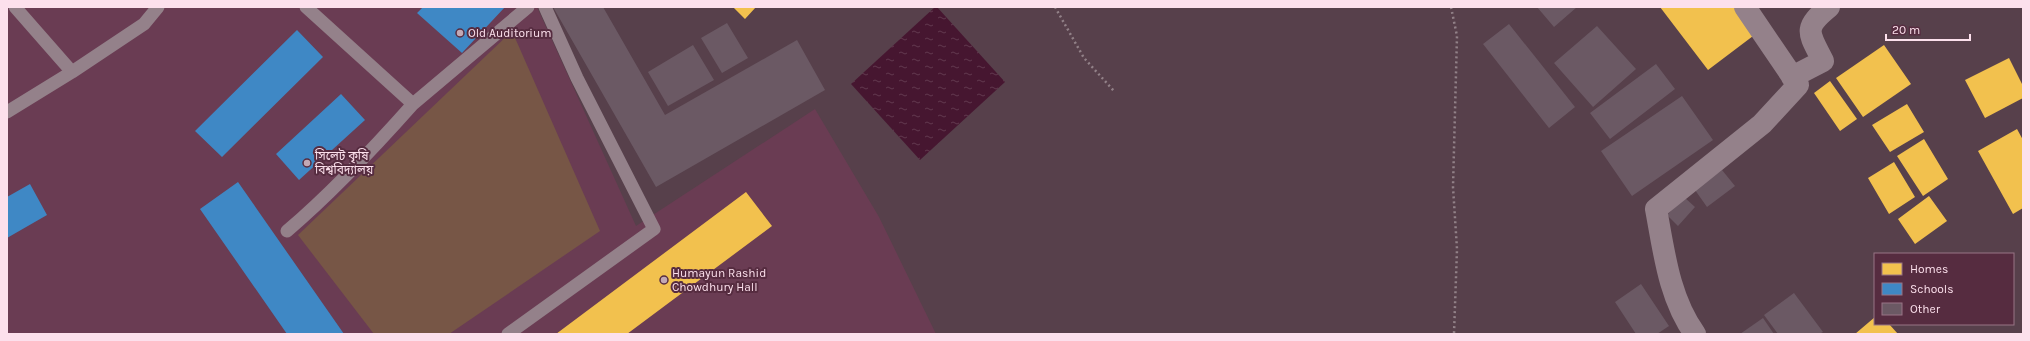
<svg xmlns="http://www.w3.org/2000/svg" width="2030" height="341" viewBox="0 0 2030 341" font-family="Karla,'Noto Sans Bengali',sans-serif">
  <style>
    .built { fill: #6a3c53 }
    .grass { fill: #775646 }
    .water { fill: url(#water-ripples) }
    .homes { fill: #f2c14e }
    .schools { fill: #3f88c5 }
    .building { fill: #6b5964 }
    .lines { fill: none; stroke-linecap: round; stroke-linejoin: round }
    .path { stroke: #928188; stroke-width: 2.5; stroke-dasharray: 2 3; stroke-linecap: butt }
    .service { stroke: #94818a; stroke-width: 13 }
    .minor { stroke: #94818a; stroke-width: 22 }
    .poi-dot { fill: #c2a8b4; stroke: #562c40; stroke-width: 1.5 }
    .labels { text-anchor: middle; stroke-width: 4; stroke-linejoin: round; paint-order: stroke }
    .poi-label { font-size: 12px; fill: #fce0ec; stroke: #562c40; text-anchor: start }
  </style>
  <defs>
    <pattern id="water-ripples" width="26" height="14" patternUnits="userSpaceOnUse"><rect width="26" height="14" fill="#461630"/><path d="M2 4q2-2 4 0t4 0M15 11q2-2 4 0t4 0" fill="none" stroke="#62384e"/></pattern>
  </defs>
  <rect width="100%" height="100%" fill="#57404b"/>
  <!-- built -->
  <path class="built" d="M7,7H537L636,226L815,109L879,217L936,334H7Z"/>
  <!-- grass -->
  <path class="grass" d="M512,31L600,231L449,334H374L298,235Z"/>
  <!-- water -->
  <path class="water" d="M935,7H937L1005,82L920,160L851,84Z"/>
  <!-- homes -->
  <path class="homes" d="M733,7H756L745,19Z
    M1660,7H1737L1757,33L1708,70Z
    M1884,45L1911,84L1863,117L1836,78Z
    M2009,58L2023,86V98L1985,118L1965,80Z
    M1830,81L1857,119L1840,131L1814,93Z
    M1907,104L1924,132L1890,152L1872,125Z
    M2017,129L2023,140V208L2013,214L1978,151Z
    M1924,139L1948,179L1923,196L1897,156Z
    M1894,162L1915,197L1889,214L1868,178Z
    M746,192L772,226L627,334H556Z
    M1929,196L1947,221L1915,244L1898,219Z
    M1875,317V324H1889L1898,334H1855Z"/>
  <!-- schools -->
  <path class="schools" d="M423,7H505L462,53L417,13Z
    M297,30L323,57L222,157L195,131Z
    M341,94L365,120L299,180L276,154Z
    M238,182L344,334H287L200,209Z
    M30,184L47,215L7,238V197Z"/>
  <!-- building -->
  <path class="building" d="M553,7H603L665,115L797,40L825,90L656,187Z
    M1537,7H1577L1554,27Z
    M727,23L748,58L722,73L701,38Z
    M1509,24L1575,107L1549,128L1483,44Z
    M1597,26L1636,69L1593,107L1554,63Z
    M693,45L714,80L668,106L648,72Z
    M1656,64L1675,89L1610,139L1590,113Z
    M1682,96L1713,140L1632,196L1601,151Z
    M1722,170L1735,186L1707,207L1695,190Z
    M1684,197L1695,207L1678,226L1667,215Z
    M1641,284L1669,326L1657,334H1636L1615,302Z
    M1794,293L1823,332L1819,334H1778L1764,315Z
    M1763,318L1774,334H1740Z"/>
  <g class="lines">
    <!-- path -->
    <path class="path" d="M1055,7L1084,58L1114,91
      M1451,7L1457,36L1453,187L1457,249L1454,334"/>
    <!-- service -->
    <path class="service" d="M15,7L72,72L144,24L158,7
      M306,7L413,104L528,7
      M7,112L72,72
      M287,231C333,192 373,149 413,104
      M508,334L654,229L577,78L545,7"/>
    <!-- minor -->
    <path class="minor" d="M1792,77L1823,61C1809,33 1802,29 1829,7
      M1695,334C1669,298 1664,252 1656,209L1762,124L1798,85L1745,7"/>
  </g>
  <!-- markers -->
  <g class="poi-dot">
    <circle cx="460" cy="33" r="4"/>
    <circle cx="307" cy="163" r="4"/>
    <circle cx="664" cy="280" r="4"/>
  </g>
  <g class="labels">
    <!-- poi labels -->
    <g class="poi-label">
      <text x="468" y="37">Old Auditorium</text>
      <text x="315" y="160">সিলেট কৃষি<tspan x="315" dy="14">বিশ্ববিদ্যালয়</tspan></text>
      <text x="672" y="277">Humayun Rashid<tspan x="672" dy="14">Chowdhury Hall</tspan></text>
    </g>
  </g>
  <!-- border -->
  <rect width="2030" height="341" fill="none" stroke="#fce0ec" stroke-width="16"/>
  <!-- legend -->
  <rect x="1874" y="253" width="140" height="72" fill="#562c40" stroke="#987485"/>
  <rect x="1882" y="263" width="20" height="12" fill="#f2c14e" stroke="#987485"/>
  <text x="1910" y="273" font-size="12" fill="#fce0ec">Homes</text>
  <rect x="1882" y="283" width="20" height="12" fill="#3f88c5" stroke="#987485"/>
  <text x="1910" y="293" font-size="12" fill="#fce0ec">Schools</text>
  <rect x="1882" y="303" width="20" height="12" fill="#6b5964" stroke="#987485"/>
  <text x="1910" y="313" font-size="12" fill="#fce0ec">Other</text>
  <!-- scale -->
  <path d="M1886 34v6h84v-6" fill="none" stroke="#fce0ec" stroke-width="2"/>
  <text x="1892" y="34" font-size="12" fill="#fce0ec" stroke="#562c40" stroke-width="3" paint-order="stroke">20 m</text>
</svg>
